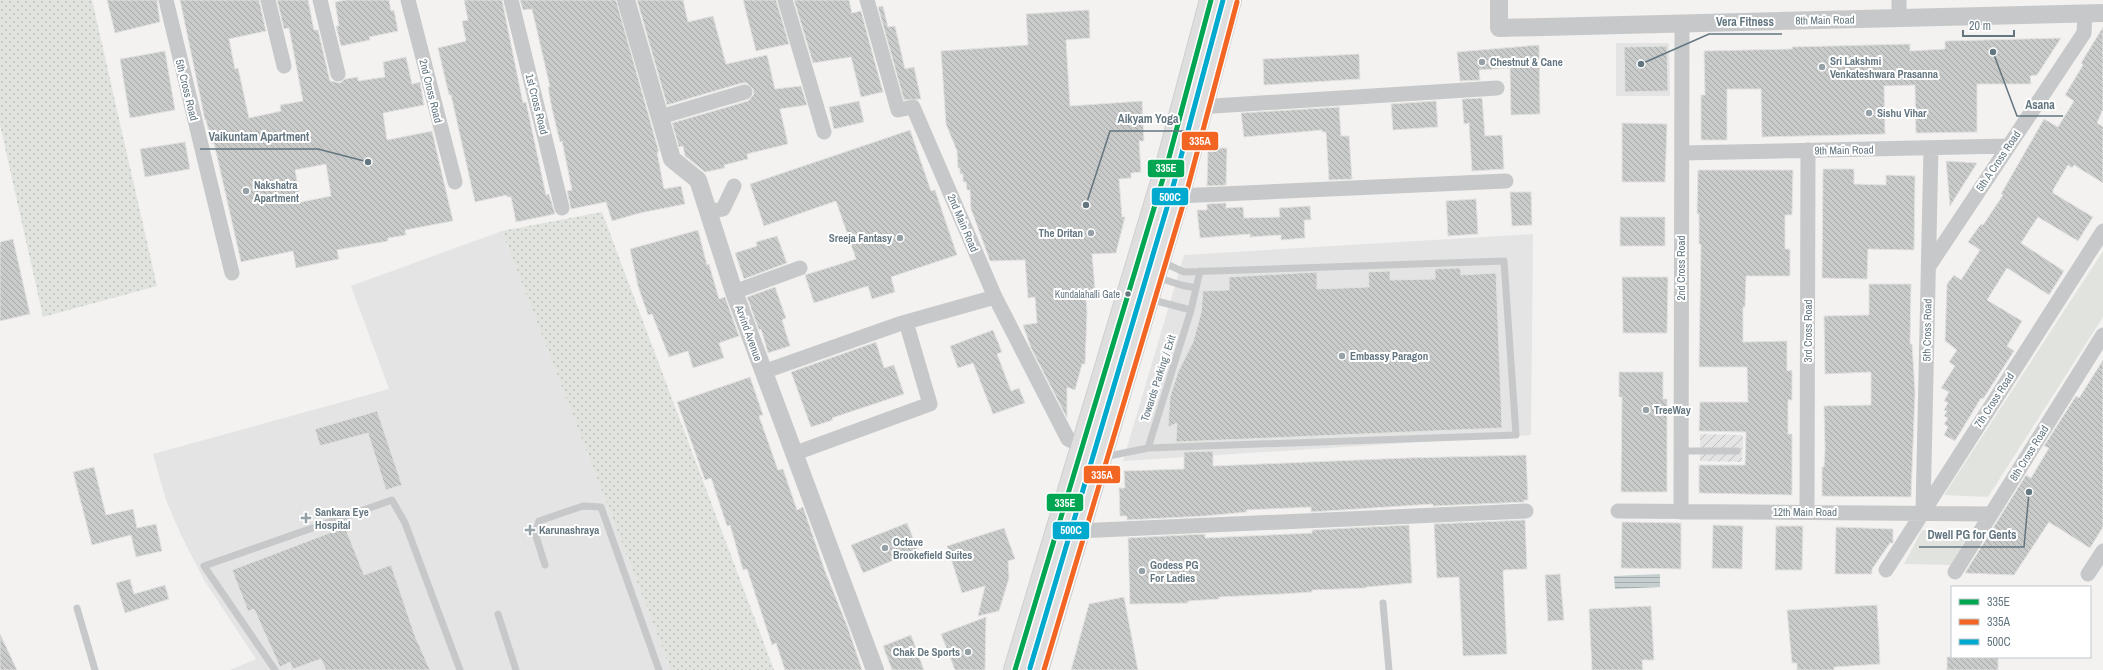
<svg xmlns="http://www.w3.org/2000/svg" width="2103" height="670" viewBox="0 0 2103 670" font-family="'Archivo Narrow',sans-serif">
  <style>
    .built { fill: #e3e4e3 }
    .industrial { fill: url(#industrial-furrows) }
    .grass { fill: url(#grass-dots) }
    .green { fill: #e1e4de }
    .water { fill: url(#water-rules) }
    .building { fill: url(#building-back-hatch); stroke: #e2e2e0; fill-rule: evenodd }
    .lines { fill: none; stroke-linecap: round; stroke-linejoin: round }
    .primary-casing { stroke: #cfcfcf; stroke-width: 24 }
    .service { stroke: #c7c8c9; stroke-width: 7 }
    .minor { stroke: #c7c8c9; stroke-width: 15 }
    .tertiary { stroke: #c7c8c9; stroke-width: 18 }
    .primary { stroke: #dddedd; stroke-width: 22 }
    .bus-1-casing { stroke: #fff; stroke-width: 8 }
    .bus-2-casing { stroke: #fff; stroke-width: 8 }
    .bus-3-casing { stroke: #fff; stroke-width: 8 }
    .bus-1 { stroke: #00a651; stroke-width: 5 }
    .bus-2 { stroke: #f26522; stroke-width: 5 }
    .bus-3 { stroke: #00a9ce; stroke-width: 5 }
    .poi-dot { fill: #95a1a7; stroke: #fff; stroke-width: 1.5 }
    .bus-dot { fill: #637680; stroke: #fff; stroke-width: 1.5 }
    .labels { text-anchor: middle; stroke-width: 4; stroke-linejoin: round; paint-order: stroke }
    .bus-label { font-size: 10px; fill: #637680; stroke: #fff; text-anchor: end }
    .street-label { font-size: 11px; fill: #637680; stroke: #fff }
    .poi-label { font-size: 11px; font-weight: bold; fill: #637680; stroke: #fff; text-anchor: start }
    .leader { fill: none; stroke: #637680; stroke-width: 1.5 }
    .callout-dot { fill: #637680; stroke: #fff; stroke-width: 1.5 }
    .callout-label { font-size: 12px; text-anchor: middle; font-weight: bold; fill: #637680; stroke: #fff; stroke-width: 4; stroke-linejoin: round; paint-order: stroke }
    .line-badge { stroke: #fff; stroke-width: 1.5 }
    .badge-label { font-size: 11px; text-anchor: middle; font-weight: bold; fill: #fff }
  </style>
  <defs>
    <pattern id="industrial-furrows" width="10" height="10" patternUnits="userSpaceOnUse"><rect width="10" height="10" fill="#e3e4e3"/><path d="M-1 1l2-2M0 10L10 0M9 11l2-2" fill="none" stroke="#bcbdbd"/></pattern>
    <pattern id="grass-dots" width="8" height="8" patternUnits="userSpaceOnUse"><rect width="8" height="8" fill="#e1e4de"/><path d="M2 2h.1M6 6h.1" fill="none" stroke="#babdb9" stroke-width="1.8" stroke-linecap="round"/></pattern>
    <pattern id="water-rules" width="6" height="5" patternUnits="userSpaceOnUse"><rect width="6" height="5" fill="#c5cfd0"/><path d="M0 2.5h6" fill="none" stroke="#a4adae"/></pattern>
    <pattern id="building-back-hatch" width="6" height="6" patternUnits="userSpaceOnUse"><rect width="6" height="6" fill="#c9caca"/><path d="M-1 5l2 2M0 0l6 6M5-1l2 2" fill="none" stroke="#a7a9a9"/></pattern>
  </defs>
  <rect width="100%" height="100%" fill="#f3f2f0"/>
  <!-- built -->
  <path class="built" d="M1616,43H1669L1670,96H1616Z
    M502,231L671,670H230L256,659L204,580L181,535L166,500L153,454L389,389L351,286Z
    M1533,234L1531,435L1123,461L1184,255Z"/>
  <!-- industrial -->
  <path class="industrial" d="M1700,434L1743,435L1742,462L1700,461Z"/>
  <!-- grass -->
  <path class="grass" d="M0,0H92L157,286L43,317L0,125Z
    M602,212L774,670H671L502,231Z"/>
  <!-- green -->
  <path class="green" d="M2103,251V317L1988,497L1944,495Z
    M1922,530H1971L1951,565L1904,564Z"/>
  <!-- water -->
  <path class="water" d="M1660,574V587L1615,589L1614,576Z"/>
  <!-- building -->
  <path class="building" d="M107,0H157L160,22L115,33Z
    M180,0H259L266,31L229,39L235,69L238,68L249,118L281,111L280,105L303,101L289,28L284,29L277,0H308L314,30H318L330,81L340,83L345,79L358,77V81L385,77L383,62L406,57L412,84L420,82L424,105L383,113L387,140L432,131L453,221L405,230L406,235L388,238V241L337,250L339,259L296,268L293,251L241,262L214,143L212,144L206,120H205ZM326,164L331,196L301,202L295,170Z
    M346,0H389L391,11L394,10L398,31L369,37L370,40L341,46L336,26H339L335,2Z
    M464,0H502L523,103L526,102L546,195L549,194L555,214L516,222L511,197H507V195L475,202L451,95H449L438,48L466,41L462,21L468,20Z
    M520,0H616L659,152H657L664,189L681,186L685,204L640,213L612,221L606,202L571,209L567,191L572,190L562,141L560,142L552,109L548,87H550L532,9L523,10Z
    M637,0H683L688,22L713,16L726,64L767,55L775,89L801,86L807,105L780,109L788,144L747,154L748,159L724,165L725,168L705,172L685,156L683,146L679,147L672,123L748,101L754,94L753,89L747,83H742L667,105Z
    M743,0H776L789,44L756,51Z
    M794,0H849L852,13L861,11L883,92L861,97L851,57L813,63Z
    M883,6L888,27L895,26L905,69L914,67L921,99L904,100L878,7Z
    M1089,10L1090,38L1066,40L1070,106L1142,101L1144,141H1139L1141,172L1131,173V178L1119,179L1122,217H1125L1116,253L1092,254L1095,289H1091V296L1086,297L1087,313L1085,364H1082L1075,390L1067,387V418L1031,348L1023,325L1037,323L1035,297L1028,298L1025,260L990,261L971,209L970,190H967L966,182H963V174H960V168H958L957,151L946,124L941,51L1028,45L1026,14Z
    M2103,27V109L2097,123L2103,127V183L2074,165L2072,168L2068,165L2053,190V193L2093,217L2078,241L2038,217L2021,243L2064,271L2049,295L2007,268L1987,300L2022,321L2007,346L2014,351L1983,399L1981,398L1955,441L1944,435L1948,427L1944,424L1948,418L1944,416L1947,411L1944,410L1948,403L1944,401L1949,392L1941,388L1955,366L1949,362L1957,350L1945,341L1947,284L1954,275L1961,280L1980,250L1968,242L1981,224L1983,225L2003,195L2001,194L2044,119L2058,127L2074,101L2065,95L2083,65L2081,63Z
    M2061,38L2037,75L2030,76L2031,84H1977V132L1916,133L1915,85L1884,86L1885,134L1762,137L1761,89H1727V140H1701V95H1705L1704,51L1792,49V47L1910,44V51L1945,49V41Z
    M1539,45L1540,114L1511,115L1510,68L1479,70L1480,80L1460,81L1457,52Z
    M1667,46L1668,91L1625,92L1624,47Z
    M165,51L175,110L130,118L120,59Z
    M1359,54L1360,79L1264,85L1263,59Z
    M1482,98L1485,136L1502,135L1504,169L1472,171L1469,123L1464,124L1462,99Z
    M859,101L864,122L834,129L829,107Z
    M1436,101L1438,127L1393,130L1391,104Z
    M1339,107L1341,136H1349L1352,179L1329,180L1326,132H1322V130L1244,137L1241,113Z
    M1622,123L1667,124L1665,182H1622Z
    M910,130L931,191L935,190L957,255L891,277L895,292L872,299L868,286L814,303L805,275L856,259L836,201L764,226L750,184Z
    M185,142L190,169L145,177L140,149Z
    M1208,148H1227L1226,185L1207,186Z
    M1946,161L1977,163L1950,206Z
    M1823,169H1854V184L1886,185V175L1915,176L1914,250L1868,249L1867,279L1822,278Z
    M1698,170H1793L1792,215H1785V249H1790V276H1746L1745,307H1743V342L1787,341V371L1792,370V400H1788V434H1792V495L1699,493V465H1745L1746,432L1699,431L1700,402H1748L1747,367H1699L1701,244H1699V214H1697Z
    M1510,192H1531L1532,225L1512,226Z
    M1476,199L1478,234L1448,236L1446,201Z
    M1226,203V208L1243,207L1244,218L1280,217L1279,208L1310,206L1311,220H1304L1305,238L1281,240V235L1250,237V234L1200,238L1197,210H1207V204Z
    M1620,217H1665V246H1620Z
    M698,230L707,265L709,264L719,299L725,297L739,336L719,343L724,358L693,368L688,351L669,357L652,314L648,315L638,286L630,249Z
    M777,236L787,263L744,279L735,253L757,246L756,242Z
    M13,239L30,314L0,321V242Z
    M1460,268L1461,275L1496,273L1502,428L1176,442L1177,423L1168,427L1170,397L1178,372L1193,342L1201,313L1203,291L1229,290V277L1317,272V289L1369,287L1368,272L1390,271V280L1435,279V269Z
    M1622,277H1668L1667,333H1623Z
    M1869,284H1911L1910,344H1912L1915,392L1911,497L1822,496V467H1824L1825,449L1824,406L1871,405V372L1825,374L1824,316L1869,315Z
    M775,287L786,318L782,320L790,346L768,353L761,329L759,330L747,297Z
    M993,330L1002,352L997,354L1011,391L1019,388L1025,403L993,414L973,363L958,368L950,346Z
    M876,342L884,368L894,365L904,394L832,418L833,420L811,427L791,372Z
    M2103,360V527L2090,548L2049,522L2014,575L1965,573L2026,475L2031,478L2049,448L2044,446L2076,396L2079,398Z
    M1619,372H1663V399H1667V492H1621L1622,397H1619Z
    M750,377L763,415L759,416L778,470L783,469L797,510L803,507L825,571L848,628L862,670H785L776,643L772,645L747,569L743,570L730,525L727,526L711,478L705,480L677,402Z
    M377,411L402,485L386,490L368,433L320,446L315,429Z
    M1213,451V466L1406,458L1526,455L1528,500H1524V502L1433,506V504L1311,512V507L1246,510L1247,512L1204,516L1127,520V516H1120L1119,488H1125L1124,471L1184,469V452Z
    M94,467L106,515L133,509L137,528L156,524L162,551L136,557L131,535L92,545L73,472Z
    M1525,520L1527,569L1504,570L1503,572L1507,654L1463,656L1459,577L1437,578L1434,524Z
    M1622,522L1681,523V569L1621,568Z
    M907,523L918,550L863,573L851,545Z
    M1409,525L1412,583L1366,587V588L1312,590V592L1281,594L1219,597V599L1188,601V603L1130,604L1128,538L1205,534V538L1248,536L1312,533V530Z
    M1713,525L1743,526L1742,569L1712,568Z
    M1776,526H1803L1802,570H1775Z
    M345,527L364,575L391,565L415,636L430,670H326L321,659L293,669L290,662L280,667L254,609L248,611L232,570Z
    M1836,527L1893,529V543H1890L1872,569V574H1835Z
    M1004,528L1015,559L1008,561L1009,578L999,611L978,616L985,586L962,593L947,546Z
    M1560,574L1564,620L1548,621L1545,575Z
    M130,579L134,594L165,585L169,599L125,613L116,583Z
    M1124,597L1138,670H1071L1089,604Z
    M1877,605L1880,664L1834,667V670H1797V663H1792L1787,610Z
    M1651,606L1654,660H1642L1643,670H1592L1589,609Z
    M986,617L985,670H955L941,634Z
    M0,634L17,670H0Z
    M911,635L924,670H892L883,646Z
    M1947,657H1998V670H1947Z"/>
  <g class="lines">
    <!-- primary casing -->
    <g class="primary-casing">
      <path id="primary" d="M1015,670L1167,165L1211,0
        M1037,670L1178,196L1230,0"/>
    </g>
    <!-- service -->
    <path class="service" d="M1156,277L1181,285L1196,288
      M1149,299L1191,310
      M1148,448L1191,310L1200,271
      M1681,451H1737
      M1104,457L1148,448L1516,435L1504,261L1184,272L1162,262
      M545,565L535,533L539,521L583,506L601,507L659,670
      M1383,603L1389,670
      M77,608L95,670
      M498,614L516,670
      M275,670L204,566L392,500L405,523L460,670"/>
    <!-- minor -->
    <path class="minor" d="M166,0L232,273
      M268,0L284,66
      M320,0L338,74
      M408,0L455,182
      M511,0L562,208
      M785,0L824,132
      M867,0L898,110L913,107L995,297L1068,439L1082,446
      M1899,18V0
      M1203,104L1214,106L1497,88
      M660,117L745,92
      M1682,153L2007,146
      M1178,196L1506,181
      M708,212L723,209L734,186
      M1929,266L2084,33L2085,13
      M734,292L800,268
      M763,372L899,324L995,297
      M793,454L930,404L906,322
      M1618,511L1991,514
      M1923,511L1931,148
      M1681,512L1682,23
      M1807,512L1808,150
      M1077,531L1526,511
      M1886,570L2103,231
      M1955,572L2103,335
      M2088,574L2103,551"/>
    <!-- tertiary -->
    <path class="tertiary" d="M626,0L672,159L698,180L734,292L875,670
      M1499,0V28L2103,13"/>
    <!-- primary -->
    <use href="#primary" class="primary"/>
    <!-- bus-1 casing -->
    <g class="bus-1-casing">
      <path id="bus-1" d="M1015,670L1167,165L1211,0"/>
    </g>
    <!-- bus-2 casing -->
    <g class="bus-2-casing">
      <path id="bus-2" d="M1044,670L1185,198L1237,2"/>
    </g>
    <!-- bus-3 casing -->
    <g class="bus-3-casing">
      <path id="bus-3" d="M1030,668L1171,194L1223,0"/>
    </g>
    <!-- bus-1 -->
    <use href="#bus-1" class="bus-1"/>
    <!-- bus-2 -->
    <use href="#bus-2" class="bus-2"/>
    <!-- bus-3 -->
    <use href="#bus-3" class="bus-3"/>
  </g>
  <!-- markers -->
  <g class="poi-dot">
    <circle cx="1482" cy="62" r="4"/>
    <circle cx="1822" cy="67" r="4"/>
    <circle cx="1869" cy="113" r="4"/>
    <circle cx="246" cy="191" r="4"/>
    <circle cx="1091" cy="233" r="4"/>
    <circle cx="900" cy="238" r="4"/>
    <circle cx="1342" cy="356" r="4"/>
    <circle cx="1646" cy="410" r="4"/>
    <path d="M304 512h4v4h4v4h-4v4h-4v-4h-4v-4h4z"/>
    <path d="M528 524h4v4h4v4h-4v4h-4v-4h-4v-4h4z"/>
    <circle cx="885" cy="548" r="4"/>
    <circle cx="1142" cy="571" r="4"/>
    <circle cx="968" cy="652" r="4"/>
  </g>
  <circle class="bus-dot" cx="1128" cy="294" r="3.5"/>
  <g class="labels">
    <!-- bus labels -->
    <g class="bus-label">
      <text x="1120" y="298">Kundalahalli Gate</text>
    </g>
    <!-- street labels -->
    <g class="street-label">
      <text transform="translate(1825 20) rotate(-1)" y="4">8th Main Road</text>
      <text transform="translate(187 90) rotate(76)" y="4">5th Cross Road</text>
      <text transform="translate(431 91) rotate(76)" y="4">2nd Cross Road</text>
      <text transform="translate(537 104) rotate(76)" y="4">1st Cross Road</text>
      <text transform="translate(1844 150) rotate(-1)" y="4">9th Main Road</text>
      <text transform="translate(1998 161) rotate(-56)" y="4">5th A Cross Road</text>
      <text transform="translate(963 223) rotate(67)" y="4">2nd Main Road</text>
      <text transform="translate(1681 268) rotate(-90)" y="4">2nd Cross Road</text>
      <text transform="translate(1927 330) rotate(-89)" y="4">5th Cross Road</text>
      <text transform="translate(1808 331) rotate(-90)" y="4">3rd Cross Road</text>
      <text transform="translate(749 333) rotate(70)" y="4">Arvind Avenue</text>
      <text transform="translate(1158 378) rotate(-72)" y="4">Towards Parking / Exit</text>
      <text transform="translate(1994 400) rotate(-57)" y="4">7th Cross Road</text>
      <text transform="translate(2029 453) rotate(-58)" y="4">8th Cross Road</text>
      <text x="1805" y="516">12th Main Road</text>
    </g>
    <!-- poi labels -->
    <g class="poi-label">
      <text x="1830" y="65">Sri Lakshmi<tspan x="1830" dy="13">Venkateshwara Prasanna</tspan></text>
      <text x="1490" y="66">Chestnut &amp; Cane</text>
      <text x="1877" y="117">Sishu Vihar</text>
      <text x="254" y="189">Nakshatra<tspan x="254" dy="13">Apartment</tspan></text>
      <text x="1083" y="237" text-anchor="end">The Dritan</text>
      <text x="892" y="242" text-anchor="end">Sreeja Fantasy</text>
      <text x="1350" y="360">Embassy Paragon</text>
      <text x="1654" y="414">TreeWay</text>
      <text x="315" y="516">Sankara Eye<tspan x="315" dy="13">Hospital</tspan></text>
      <text x="539" y="534">Karunashraya</text>
      <text x="893" y="546">Octave<tspan x="893" dy="13">Brookefield Suites</tspan></text>
      <text x="1150" y="569">Godess PG<tspan x="1150" dy="13">For Ladies</tspan></text>
      <text x="960" y="656" text-anchor="end">Chak De Sports</text>
    </g>
  </g>
  <!-- callouts -->
  <path class="leader" d="M1641 64L1709 34H1782M1993 52L2017 116H2063M1086 205L1110 131H1187M368 162L318 149H200M2029 492L2024 547H1919"/>
  <g class="callout-dot">
    <circle cx="1641" cy="64" r="4"/>
    <circle cx="1993" cy="52" r="4"/>
    <circle cx="1086" cy="205" r="4"/>
    <circle cx="368" cy="162" r="4"/>
    <circle cx="2029" cy="492" r="4"/>
  </g>
  <g class="callout-label">
    <text x="1745" y="26">Vera Fitness</text>
    <text x="2040" y="109">Asana</text>
    <text x="1148" y="123">Aikyam Yoga</text>
    <text x="259" y="141">Vaikuntam Apartment</text>
    <text x="1972" y="539">Dwell PG for Gents</text>
  </g>
  <g class="line-badge">
    <rect x="1181" y="131" width="38" height="20" rx="4" fill="#f26522"/>
    <rect x="1147" y="159" width="38" height="19" rx="4" fill="#00a651"/>
    <rect x="1151" y="187" width="38" height="19" rx="4" fill="#00a9ce"/>
    <rect x="1083" y="465" width="38" height="19" rx="4" fill="#f26522"/>
    <rect x="1046" y="493" width="38" height="19" rx="4" fill="#00a651"/>
    <rect x="1052" y="521" width="38" height="19" rx="4" fill="#00a9ce"/>
  </g>
  <g class="badge-label">
    <text x="1200" y="145">335A</text>
    <text x="1166" y="172">335E</text>
    <text x="1170" y="201">500C</text>
    <text x="1102" y="479">335A</text>
    <text x="1065" y="507">335E</text>
    <text x="1071" y="534">500C</text>
  </g>
  <!-- legend -->
  <rect x="1951" y="586" width="140" height="72" fill="#ffffff" stroke="#c1c8cc"/>
  <rect x="1959" y="599" width="20" height="6" fill="#00a651" stroke="#c1c8cc"/>
  <text x="1987" y="606" font-size="12" fill="#637680">335E</text>
  <rect x="1959" y="619" width="20" height="6" fill="#f26522" stroke="#c1c8cc"/>
  <text x="1987" y="626" font-size="12" fill="#637680">335A</text>
  <rect x="1959" y="639" width="20" height="6" fill="#00a9ce" stroke="#c1c8cc"/>
  <text x="1987" y="646" font-size="12" fill="#637680">500C</text>
  <!-- scale -->
  <path d="M1963 30v6h51v-6" fill="none" stroke="#637680" stroke-width="2"/>
  <text x="1969" y="30" font-size="12" fill="#637680" stroke="#ffffff" stroke-width="3" paint-order="stroke">20 m</text>
</svg>
